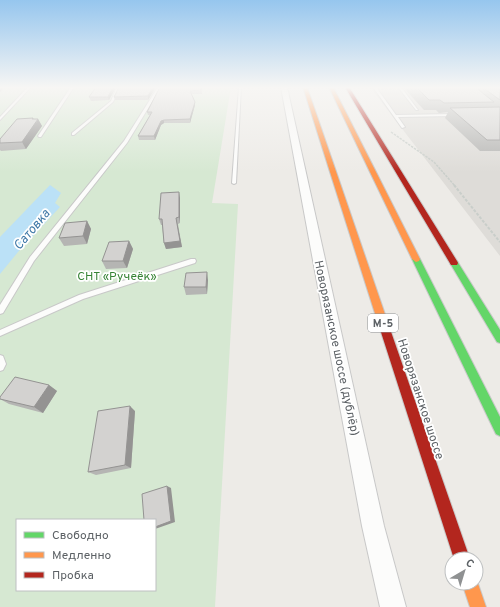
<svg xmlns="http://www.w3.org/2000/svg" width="500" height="607" viewBox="0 0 500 607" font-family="Overpass,sans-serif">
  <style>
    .industrial { fill: #dedcd8 }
    .green { fill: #d6e8d2; fill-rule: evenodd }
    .water { fill: #bbe1f7 }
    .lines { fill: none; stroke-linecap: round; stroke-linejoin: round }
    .lane-casing { stroke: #c8c8c8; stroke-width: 2 }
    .street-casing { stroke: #c8c8c8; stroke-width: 2 }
    .fast-casing { stroke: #c9c9c9; stroke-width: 2 }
    .slow-casing { stroke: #c9c9c9; stroke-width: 2 }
    .jam-casing { stroke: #c9c9c9; stroke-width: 2 }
    .path-far1 { stroke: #c9ceca; stroke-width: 1.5; stroke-dasharray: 2.5 1; stroke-linecap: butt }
    .path { stroke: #c9ceca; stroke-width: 2; stroke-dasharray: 3 1.5; stroke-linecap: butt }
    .lane { fill: #fcfcfb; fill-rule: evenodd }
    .street { fill: #fcfcfb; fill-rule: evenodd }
    .fast { fill: #63d668; fill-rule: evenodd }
    .slow { fill: #ff974d; fill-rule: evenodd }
    .jam { fill: #b3261e; fill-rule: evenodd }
    .wall { fill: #b5b5b3 }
    .shaded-wall { fill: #949392 }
    .building { fill: #d3d2d0; stroke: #949392 }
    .labels { text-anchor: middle; stroke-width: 3.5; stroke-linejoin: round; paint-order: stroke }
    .shield { fill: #fff; stroke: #8d9093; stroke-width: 1 }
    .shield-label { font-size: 11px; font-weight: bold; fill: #5c6165 }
    .park-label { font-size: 12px; fill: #368335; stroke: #fff }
    .street-label { font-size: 12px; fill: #5c6165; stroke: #fff }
    .water-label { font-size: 13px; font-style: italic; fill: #3f78a7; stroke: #fff }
  </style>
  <rect width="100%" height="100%" fill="#edebe7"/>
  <!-- industrial -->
  <path class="industrial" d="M370,87H500V256Z"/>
  <!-- green -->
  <path class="green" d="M0,87H231L212,203L238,204L215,607H0ZM17,520H155V590H17Z"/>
  <!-- water -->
  <path class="water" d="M50,185L61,193L55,203L60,207L18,252L0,274V237Z"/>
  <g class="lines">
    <!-- lane casing -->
    <g class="lane-casing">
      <path id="lane" d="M28,87H31L0,120V117Z
        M71,87H74L41,137H39L38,136Z
        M117,87H120L113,102L74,135H72V133L111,101Z
        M158,87H161L127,143L34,261L3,313L0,314V305L30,257L124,141Z
        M239,87H241L236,183L234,184L232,183Z
        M373,87H376L396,115L454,114L456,115L454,116L398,117L405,127L402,128Z
        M398,87H401L418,110H416Z
        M191,259H195L196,261L195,263L83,299L0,336V330L79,295Z
        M0,355L3,356L6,364L3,370L0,371Z"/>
    </g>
    <!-- street casing -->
    <g class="street-casing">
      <path id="street" d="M281,87H287L384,526L406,607H380L362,526Z"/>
    </g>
    <!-- fast casing -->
    <g class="fast-casing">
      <path id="fast" d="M416,256L420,259L500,417V436L496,434L412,259Z
        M454,260L457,261L500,330V343L497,342L450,263Z"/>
    </g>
    <!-- slow casing -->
    <g class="slow-casing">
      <path id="slow" d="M303,87H307L389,326L387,329L384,330L381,329L379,326Z
        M329,87H333L420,259L419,261L416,262L412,259Z
        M476,578L486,607H470L462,583H476Z"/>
    </g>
    <!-- jam casing -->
    <g class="jam-casing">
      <path id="jam" d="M345,87H349L457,261L458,263L457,265H451Z
        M384,322L387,323L389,326L470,559H454L379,326L381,323Z"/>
    </g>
    <!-- path-far1 -->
    <path class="path-far1" d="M391,132L434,162L455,186"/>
    <!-- path -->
    <path class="path" d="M454,185L500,242"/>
    <!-- lane -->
    <use href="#lane" class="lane"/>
    <!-- street -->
    <use href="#street" class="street"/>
    <!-- fast -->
    <use href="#fast" class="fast"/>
    <!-- slow -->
    <use href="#slow" class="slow"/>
    <!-- jam -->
    <use href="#jam" class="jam"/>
  </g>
  <!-- wall -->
  <path class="wall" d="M116,87L109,100L91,101L89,97Z
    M119,87H156L148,100H115L114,97Z
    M160,87H202V94H191L195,105L190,123H164L161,125L155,140H139L138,136L150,115H148L147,112Z
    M403,87H500V151H480L445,118L448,112L439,113L436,110H424Z
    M33,118L34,119H38L42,126L26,149L1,151L0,150V139Z
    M180,198V223L178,224L182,247L166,249L164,243L162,225H161L159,219Z
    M87,221L91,229L87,244L64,246L59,238Z
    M129,241L133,249L127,268L106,269L102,261Z
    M208,280L207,294L186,295L184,287Z
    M49,385L57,391L43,413L9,404L0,399Z
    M135,411L131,468L96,475L88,472Z"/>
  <!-- shaded-wall -->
  <path class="shaded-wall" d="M0,87H5L0,92Z
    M113,87H116L109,100L108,97Z
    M153,87H156L148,100V96Z
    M195,102V105L190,123V119Z
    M33,118L36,123L38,119L42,126L26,149L22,142Z
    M164,120V123L161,125L155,140L154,136L161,121Z
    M179,192L180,198V223L179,217Z
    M176,218L182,247L166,249L164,243Z
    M87,221L91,229L87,244L83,236Z
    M129,241L133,249L127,268L123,261Z
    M207,272L208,280L207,294L206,287Z
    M49,385L57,391L43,413L34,407Z
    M130,406L135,411L131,468L125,465Z
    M167,486L171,488L175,522L155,529V527Z"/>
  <!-- building -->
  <path class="building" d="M96,87H113L108,97H89Z
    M119,87H153L148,96L114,97Z
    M160,87H201V90L190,91L195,102L190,119L164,120L161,121L154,136H138L152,112H147Z
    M416,87H475L494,102L444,103L440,100H429Z
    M482,87H500V100Z
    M499,107H500V140H487L450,108Z
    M33,118L32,119H38L22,142L0,143V139L17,119Z
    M179,192V217L176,218L180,241L164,243L162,219H159L161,193Z
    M87,221L83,236L59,238L65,223Z
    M129,241L123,261H102L109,242Z
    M207,272L206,287H184L186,273Z
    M15,377L49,385L34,407L0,399V397Z
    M130,406L125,465L88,472L98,411Z
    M167,486L171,521L155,527V520H144L142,494Z"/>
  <!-- sky -->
  <linearGradient id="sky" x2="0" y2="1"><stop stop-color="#96c6ee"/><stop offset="0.51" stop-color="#f7f6f4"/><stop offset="1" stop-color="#f7f6f4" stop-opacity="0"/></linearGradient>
  <rect width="500" height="172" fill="url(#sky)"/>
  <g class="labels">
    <!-- shield labels -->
    <rect class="shield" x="368" y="314" width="30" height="18" rx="3"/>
    <g class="shield-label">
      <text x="383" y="327">М-5</text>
    </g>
    <!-- park labels -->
    <g class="park-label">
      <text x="117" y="280">СНТ «Ручеёк»</text>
    </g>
    <!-- street labels -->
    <g class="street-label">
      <text transform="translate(337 348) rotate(78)" y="4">Новорязанское шоссе (дублёр)</text>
      <text transform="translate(421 399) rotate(72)" y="4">Новорязанское шоссе</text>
    </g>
    <!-- water labels -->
    <g class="water-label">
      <text transform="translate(31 229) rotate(-50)" y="5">Сатовка</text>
    </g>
  </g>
  <!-- legend -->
  <rect x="16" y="519" width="140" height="72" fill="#ffffff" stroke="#bec0c1"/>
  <rect x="24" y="532" width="20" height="6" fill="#63d668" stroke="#bec0c1"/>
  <text x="52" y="539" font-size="12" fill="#5c6165">Свободно</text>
  <rect x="24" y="552" width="20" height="6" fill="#ff974d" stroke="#bec0c1"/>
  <text x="52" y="559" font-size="12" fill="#5c6165">Медленно</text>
  <rect x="24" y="572" width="20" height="6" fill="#b3261e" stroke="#bec0c1"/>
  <text x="52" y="579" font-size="12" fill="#5c6165">Пробка</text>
  <!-- north arrow -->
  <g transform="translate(464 571) rotate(38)"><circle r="19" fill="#ffffff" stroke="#bec0c1"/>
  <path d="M0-3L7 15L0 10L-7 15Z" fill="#8f9192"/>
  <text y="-6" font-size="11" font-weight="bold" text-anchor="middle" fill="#5c6165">С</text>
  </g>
</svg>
